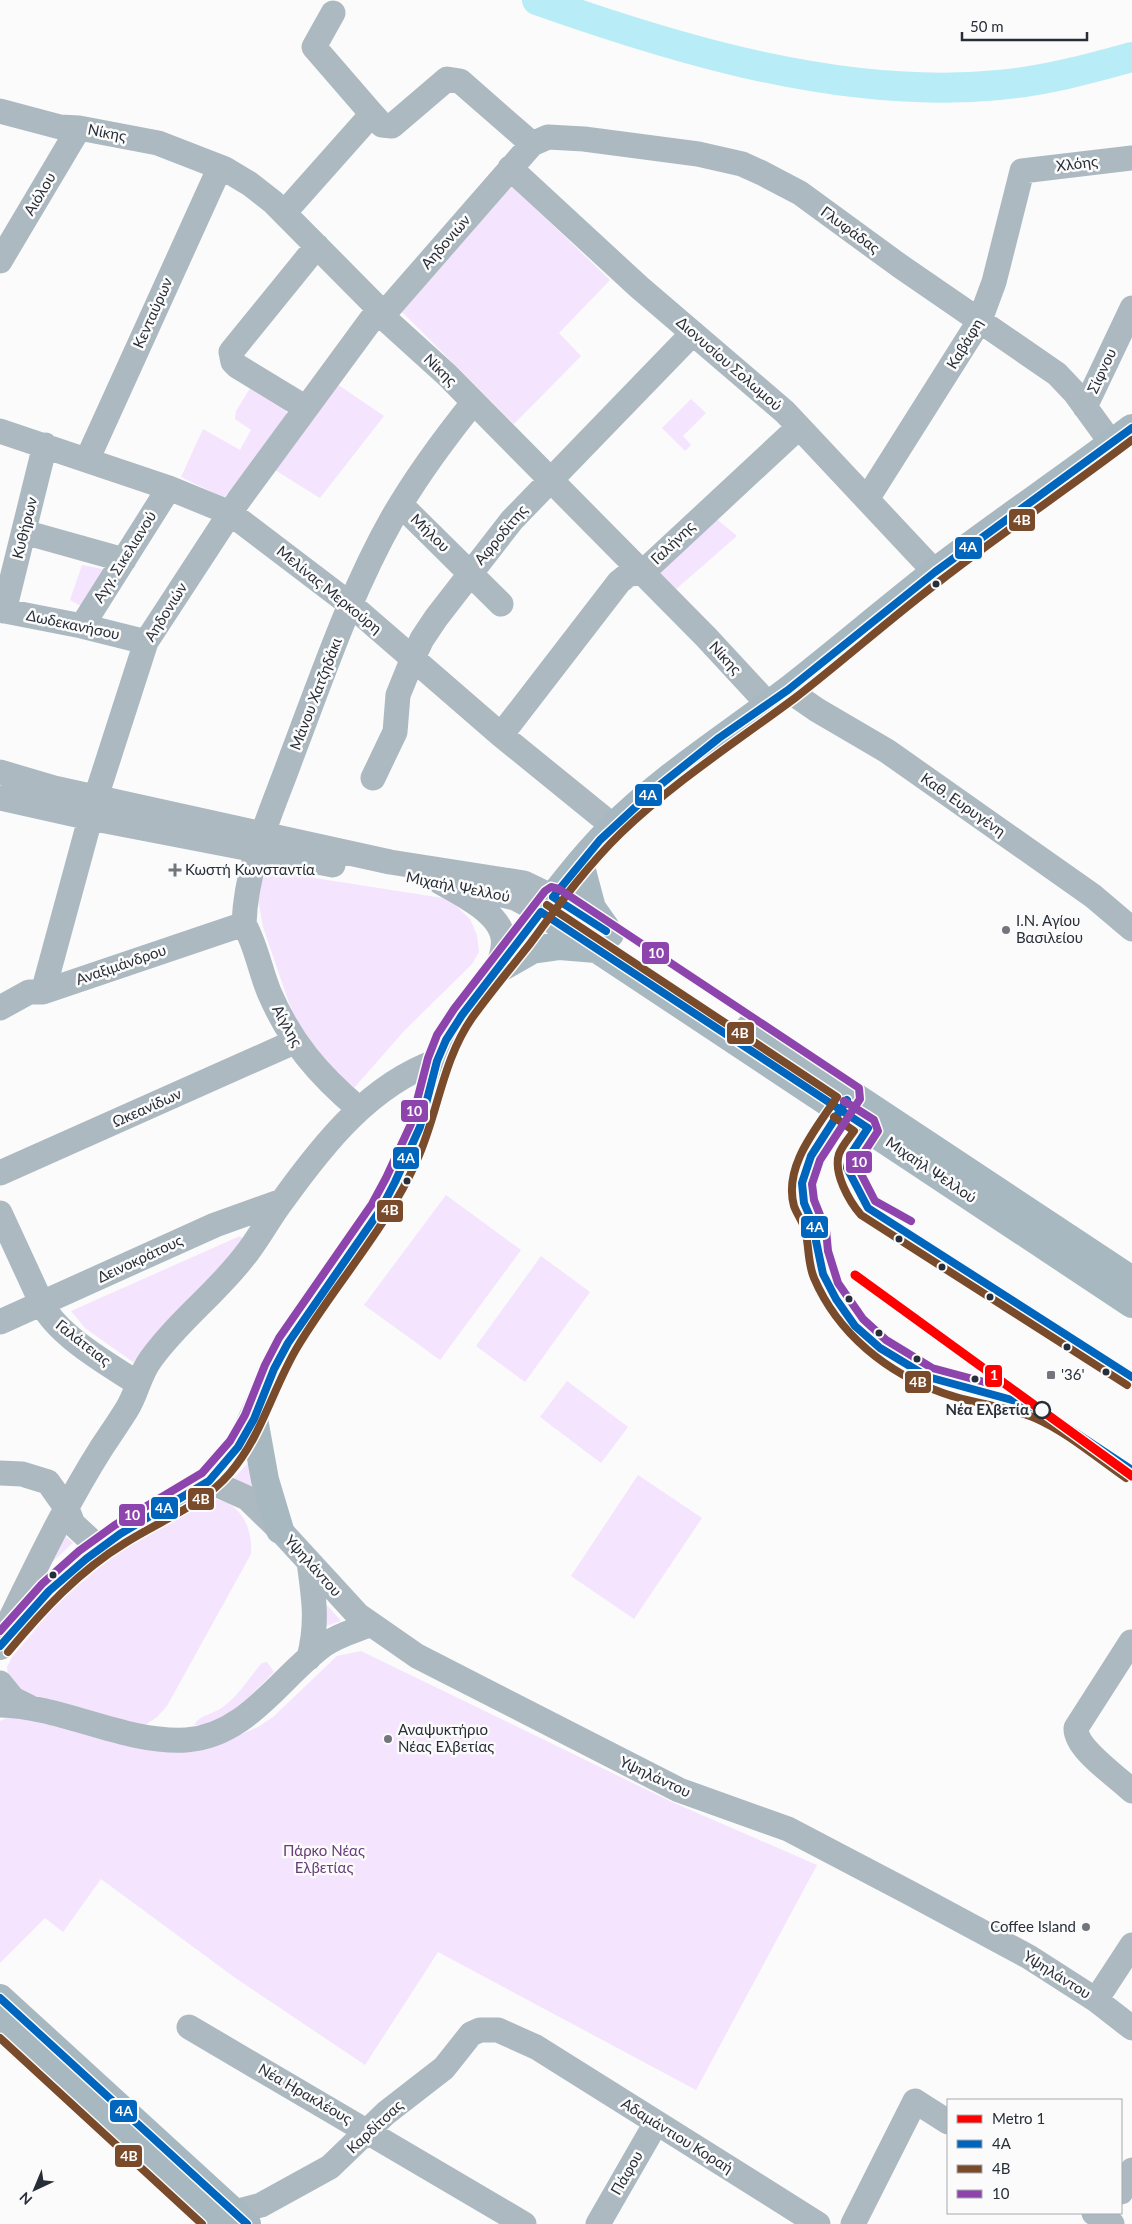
<svg xmlns="http://www.w3.org/2000/svg" width="1132" height="2224" viewBox="0 0 1132 2224" font-family="Lato,sans-serif">
  <style>
    .green { fill: #f4e4fd }
    .lines { fill: none; stroke-linecap: round; stroke-linejoin: round }
    .river { stroke: #b8ecf6; stroke-width: 30 }
    .minor { stroke: #acb9c1; stroke-width: 25 }
    .major { stroke: #a8b8c0; stroke-width: 28 }
    .bus-1-casing { stroke: #fbfbfb; stroke-width: 11 }
    .bus-2-casing { stroke: #fbfbfb; stroke-width: 11 }
    .bus-3-casing { stroke: #fbfbfb; stroke-width: 11 }
    .bus-1 { stroke: #0065bd; stroke-width: 8 }
    .bus-2 { stroke: #7a4b2a; stroke-width: 8 }
    .bus-3 { stroke: #8e44ad; stroke-width: 8 }
    .metro-1-casing { stroke: #fbfbfb; stroke-width: 12 }
    .metro-1 { stroke: #f00; stroke-width: 9 }
    .bus-dot { fill: #282e38; stroke: #fbfbfb; stroke-width: 2 }
    .poi-dot { fill: #72767c; stroke: #fbfbfb; stroke-width: 2 }
    .stop-dot { fill: #fbfbfb; stroke: #282e38; stroke-width: 2.5 }
    .labels { text-anchor: middle; stroke-width: 5; stroke-linejoin: round; paint-order: stroke }
    .street-label { font-size: 15px; fill: #282e38; stroke: #fbfbfb }
    .poi-label { font-size: 15px; fill: #282e38; stroke: #fbfbfb; text-anchor: start }
    .stop-label { font-size: 15px; font-weight: bold; fill: #282e38; stroke: #fbfbfb; text-anchor: end }
    .park-label { font-size: 15px; fill: #673d79; stroke: #fbfbfb }
    .line-badge { stroke: #fbfbfb; stroke-width: 2 }
    .badge-label { font-size: 14px; text-anchor: middle; font-weight: bold; fill: #fff }
  </style>
  <rect width="100%" height="100%" fill="#fbfbfb"/>
  <!-- green -->
  <path class="green" d="M512,186L610,280L559,333L581,356L514,424L402,312Z
    M334,382L384,416L320,498L270,467Z
    M251,387L286,409V418L224,498L181,477L203,429L240,450L251,430L235,419L236,411Z
    M691,399L706,413L683,436L691,445L685,451L662,428Z
    M707,511L737,536L675,590L654,568Z
    M82,565L114,571L88,610L70,600Z
    M264,868L321,879L449,899L470,919L477,935L479,952L472,964L404,1031L354,1088L325,1061L297,1022L289,1003L263,927L257,893Z
    M446,1195L521,1250L440,1360L364,1305Z
    M240,1236L246,1242L137,1365L85,1328L71,1311Z
    M541,1256L590,1292L525,1382L476,1346Z
    M567,1381L628,1427L601,1463L540,1417Z
    M248,1463H249L255,1490L233,1479Z
    M638,1475L702,1518L634,1619L571,1576Z
    M210,1499C240,1500 253,1527 251,1554L167,1706L157,1717L145,1725L28,1698L9,1681L7,1667L12,1657L57,1604L104,1563L139,1538Z
    M63,1534L73,1543L50,1564Z
    M325,1603L341,1621L326,1626Z
    M361,1651L672,1802L817,1865L696,2090L438,1952L365,2065L234,1977L101,1879L63,1932L45,1918L0,1963V1721L9,1717L225,1741L258,1727L273,1717L337,1656Z
    M267,1662L274,1672C256,1690 221,1729 194,1725C198,1716 212,1714 220,1709C238,1697 248,1679 262,1663Z"/>
  <g class="lines">
    <!-- river -->
    <path class="river" d="M537,0C681,51 845,100 999,85C1044,81 1089,69 1132,57"/>
    <!-- minor -->
    <path class="minor" d="M333,13L314,47L372,114
      M0,111L60,127L79,128L158,143L225,169L250,184L273,202L379,309L382,316L447,375L706,637L768,704
      M532,144L548,137L584,139L698,154L742,164L762,173L800,193L900,266L1057,374L1075,393L1112,444
      M510,168L639,287L785,412L935,572
      M284,213L372,114L382,125L392,126L447,79L460,81L532,144L382,316
      M0,261L79,128
      M1085,407L1132,308
      M306,408L237,366L233,362L231,352L317,246
      M0,431L169,488L230,513L351,605L501,735L613,826
      M87,460L220,167
      M867,499L980,320L994,282L1022,171L1132,158
      M401,505L501,604
      M24,532L124,560
      M0,610L82,626L146,642
      M4,611L45,445
      M82,626L169,488
      M788,690L817,710L887,751L1093,896L1132,929
      M501,735L619,582L629,574L642,573L799,427
      M0,772L54,788L390,862L524,883L553,897
      M373,778L395,732L398,695L413,658L422,639L436,618L512,520L693,333
      M0,798L90,818L333,865
      M440,882C460,893 500,913 503,938C505,948 500,959 498,969
      M486,891L515,898L541,912
      M244,924C246,865 271,813 291,758C322,677 350,593 393,517C416,477 444,439 473,403
      M244,924C256,945 260,970 269,992C291,1043 318,1074 359,1109
      M43,992L96,797L146,642L238,501L379,309
      M0,1008L29,992H43L244,924
      M0,1173L294,1042
      M0,1213L42,1304C58,1336 108,1364 137,1383
      M0,1322L215,1225L282,1201
      M0,1473L22,1474L48,1482L67,1509L73,1524L99,1548
      M209,1481L247,1498L280,1530L358,1615L417,1656L679,1790L788,1829L910,1893L1029,1957L1096,2000L1132,2028
      M3,1634C34,1571 64,1507 102,1447C110,1435 119,1422 127,1409C137,1393 139,1375 151,1359C179,1320 219,1291 247,1253C260,1236 270,1217 283,1200C324,1143 370,1085 437,1061
      M1131,1642L1076,1728C1075,1749 1117,1776 1132,1791
      M309,1658C318,1623 314,1598 309,1562
      M0,1683L13,1699L29,1707
      M0,1705C63,1706 122,1743 186,1740C247,1736 280,1677 324,1645C338,1635 354,1631 369,1625
      M1096,2000L1132,1945
      M189,2027L524,2224
      M1121,2192L1132,2170
      M1094,2213L1112,2224
      M216,2217L261,2205L330,2167L386,2113L444,2068L471,2034L480,2030H498L536,2047L818,2224
      M598,2224L656,2123
      M853,2224L915,2101L948,2122"/>
    <!-- major -->
    <path class="major" d="M580,863L592,908L606,928
      M553,897L610,934
      M541,912L1132,1304
      M504,966L532,950L560,946L596,949
      M750,1027L1132,1280
      M254,1419L265,1480L280,1530
      M0,1646C34,1604 73,1564 118,1535C153,1513 197,1498 224,1465C255,1427 263,1385 287,1344C325,1281 376,1226 407,1158C429,1111 431,1058 462,1015C480,990 500,966 519,941C548,903 577,863 611,829C666,774 731,734 792,687C839,650 885,611 932,574C997,524 1066,478 1132,428
      M0,1998L247,2224
      M0,2024L217,2224"/>
    <!-- bus-1 casing -->
    <g class="bus-1-casing">
      <path id="bus-1" d="M606,931L553,897L600,840L655,789L719,738L788,690L935,572L1132,428
        M847,1100L811,1156L802,1183L804,1203L817,1233L816,1241L823,1274L836,1299L855,1326L880,1348L928,1377L1019,1402L1043,1411L1132,1470
        M0,1646L49,1591L86,1559L120,1534L209,1481L238,1447L254,1419L274,1369L288,1343L381,1209L395,1182L420,1127L437,1061L446,1040L462,1015L541,912L868,1128L849,1157L847,1168L868,1208L1132,1377
        M0,1998L247,2224"/>
    </g>
    <!-- bus-2 casing -->
    <g class="bus-2-casing">
      <path id="bus-2" d="M547,905L837,1097C817,1128 783,1166 794,1206C797,1215 805,1224 806,1234C809,1248 808,1264 814,1278C838,1334 887,1373 943,1393C973,1404 1006,1406 1035,1418C1067,1432 1097,1458 1126,1478
        M834,1117L854,1131C849,1138 842,1146 839,1154C833,1173 849,1201 861,1215L1127,1385
        M8,1652C42,1611 79,1571 125,1543C161,1520 202,1506 230,1473C262,1436 273,1387 298,1346C336,1283 387,1228 417,1160C438,1114 442,1061 472,1018C490,993 510,969 529,945C558,906 586,867 621,833C674,782 736,742 795,698C844,660 891,618 940,581C1003,532 1069,488 1132,440
        M0,2038L202,2224"/>
    </g>
    <!-- bus-3 casing -->
    <g class="bus-3-casing">
      <path id="bus-3" d="M844,1101L874,1120L878,1131L859,1160V1170L875,1201L911,1221
        M0,1631L42,1584L79,1551L115,1525L202,1473L230,1441L245,1415L265,1365L279,1338L372,1204L386,1178L411,1124L428,1058L437,1035L454,1009L545,891L551,887L559,889L859,1088L860,1099L820,1160L812,1184L814,1200L826,1230L828,1251L838,1283L863,1319L886,1340L932,1368L988,1383"/>
    </g>
    <!-- bus-1 -->
    <use href="#bus-1" class="bus-1"/>
    <!-- bus-2 -->
    <use href="#bus-2" class="bus-2"/>
    <!-- bus-3 -->
    <use href="#bus-3" class="bus-3"/>
    <!-- metro-1 casing -->
    <g class="metro-1-casing">
      <path id="metro-1" d="M855,1275L1132,1476"/>
    </g>
    <!-- metro-1 -->
    <use href="#metro-1" class="metro-1"/>
  </g>
  <!-- markers -->
  <g class="bus-dot">
    <circle cx="936" cy="584" r="4.5"/>
    <circle cx="407" cy="1181" r="4.5"/>
    <circle cx="899" cy="1239" r="4.5"/>
    <circle cx="942" cy="1267" r="4.5"/>
    <circle cx="990" cy="1297" r="4.5"/>
    <circle cx="849" cy="1299" r="4.5"/>
    <circle cx="879" cy="1333" r="4.5"/>
    <circle cx="1067" cy="1347" r="4.5"/>
    <circle cx="917" cy="1359" r="4.5"/>
    <circle cx="1106" cy="1372" r="4.5"/>
    <circle cx="975" cy="1379" r="4.5"/>
    <circle cx="53" cy="1575" r="4.5"/>
  </g>
  <g class="poi-dot">
    <path d="M172.5 862.5h5v5h5v5h-5v5h-5v-5h-5v-5h5z"/>
    <circle cx="1006" cy="930" r="5"/>
    <rect x="1046" y="1370" width="10" height="10" rx="2.5"/>
    <circle cx="388" cy="1739" r="5"/>
    <circle cx="1086" cy="1927" r="5"/>
  </g>
  <circle class="stop-dot" cx="1042" cy="1410" r="8"/>
  <g class="labels">
    <!-- street labels -->
    <g class="street-label">
      <text transform="translate(107 133) rotate(11)" y="5">Νίκης</text>
      <text transform="translate(1077 164) rotate(-7)" y="5">Χλόης</text>
      <text transform="translate(40 194) rotate(-59)" y="5">Αιόλου</text>
      <text transform="translate(850 230) rotate(36)" y="5">Γλυφάδας</text>
      <text transform="translate(446 242) rotate(-49)" y="5">Αηδονιών</text>
      <text transform="translate(153 313) rotate(-66)" y="5">Κενταύρων</text>
      <text transform="translate(965 344) rotate(-59)" y="5">Καβάφη</text>
      <text transform="translate(729 364) rotate(41)" y="5">Διονυσίου Σολωμού</text>
      <text transform="translate(440 370) rotate(44)" y="5">Νίκης</text>
      <text transform="translate(1102 371) rotate(-65)" y="5">Σίφνου</text>
      <text transform="translate(25 528) rotate(-76)" y="5">Κυθήρων</text>
      <text transform="translate(430 533) rotate(44)" y="5">Μήλου</text>
      <text transform="translate(501 535) rotate(-50)" y="5">Αφροδίτης</text>
      <text transform="translate(673 543) rotate(-44)" y="5">Γαλήνης</text>
      <text transform="translate(125 557) rotate(-58)" y="5">Αγγ. Σικελιανού</text>
      <text transform="translate(329 590) rotate(39)" y="5">Μελίνας Μερκούρη</text>
      <text transform="translate(166 612) rotate(-58)" y="5">Αηδονιών</text>
      <text transform="translate(73 625) rotate(12)" y="5">Δωδεκανήσου</text>
      <text transform="translate(725 658) rotate(47)" y="5">Νίκης</text>
      <text transform="translate(316 694) rotate(-69)" y="5">Μάνου Χατζηδάκι</text>
      <text transform="translate(963 805) rotate(35)" y="5">Καθ. Ευρυγένη</text>
      <text transform="translate(458 887) rotate(11)" y="5">Μιχαήλ Ψελλού</text>
      <text transform="translate(121 965) rotate(-19)" y="5">Αναξιμάνδρου</text>
      <text transform="translate(287 1026) rotate(61)" y="5">Αίγλης</text>
      <text transform="translate(147 1108) rotate(-24)" y="5">Ωκεανίδων</text>
      <text transform="translate(931 1170) rotate(34)" y="5">Μιχαήλ Ψελλού</text>
      <text transform="translate(140 1259) rotate(-25)" y="5">Δεινοκράτους</text>
      <text transform="translate(83 1343) rotate(38)" y="5">Γαλάτειας</text>
      <text transform="translate(313 1566) rotate(48)" y="5">Υψηλάντου</text>
      <text transform="translate(655 1777) rotate(25)" y="5">Υψηλάντου</text>
      <text transform="translate(1057 1975) rotate(32)" y="5">Υψηλάντου</text>
      <text transform="translate(305 2094) rotate(30)" y="5">Νέα Ηρακλέους</text>
      <text transform="translate(375 2127) rotate(-43)" y="5">Καρδίτσας</text>
      <text transform="translate(677 2136) rotate(32)" y="5">Αδαμάντιου Κοραή</text>
      <text transform="translate(627 2173) rotate(-60)" y="5">Πάφου</text>
    </g>
    <!-- poi labels -->
    <g class="poi-label">
      <text x="185" y="875">Κωστή Κωνσταντία</text>
      <text x="1016" y="926">Ι.Ν. Αγίου<tspan x="1016" dy="17">Βασιλείου</tspan></text>
      <text x="1061" y="1380">'36'</text>
      <text x="398" y="1735">Αναψυκτήριο<tspan x="398" dy="17">Νέας Ελβετίας</tspan></text>
      <text x="1076" y="1932" text-anchor="end">Coffee Island</text>
    </g>
    <!-- stop labels -->
    <g class="stop-label">
      <text x="1029" y="1415">Νέα Ελβετία</text>
    </g>
    <!-- park labels -->
    <g class="park-label">
      <text x="324" y="1856">Πάρκο Νέας<tspan x="324" dy="17">Ελβετίας</tspan></text>
    </g>
  </g>
  <g class="line-badge">
    <rect x="1008" y="508" width="28" height="24" rx="5" fill="#7a4b2a"/>
    <rect x="954" y="536" width="29" height="24" rx="5" fill="#0065bd"/>
    <rect x="634" y="783" width="29" height="24" rx="5" fill="#0065bd"/>
    <rect x="641" y="941" width="29" height="24" rx="5" fill="#8e44ad"/>
    <rect x="726" y="1021" width="29" height="24" rx="5" fill="#7a4b2a"/>
    <rect x="400" y="1099" width="29" height="24" rx="5" fill="#8e44ad"/>
    <rect x="392" y="1146" width="28" height="24" rx="5" fill="#0065bd"/>
    <rect x="845" y="1150" width="28" height="24" rx="5" fill="#8e44ad"/>
    <rect x="376" y="1199" width="28" height="24" rx="5" fill="#7a4b2a"/>
    <rect x="800" y="1215" width="29" height="24" rx="5" fill="#0065bd"/>
    <rect x="984" y="1364" width="19" height="24" rx="5" fill="#f00"/>
    <rect x="904" y="1370" width="28" height="24" rx="5" fill="#7a4b2a"/>
    <rect x="187" y="1487" width="28" height="24" rx="5" fill="#7a4b2a"/>
    <rect x="150" y="1496" width="29" height="24" rx="5" fill="#0065bd"/>
    <rect x="118" y="1503" width="28" height="24" rx="5" fill="#8e44ad"/>
    <rect x="109" y="2099" width="29" height="24" rx="5" fill="#0065bd"/>
    <rect x="114" y="2144" width="29" height="24" rx="5" fill="#7a4b2a"/>
  </g>
  <g class="badge-label">
    <text x="1022" y="525">4Β</text>
    <text x="968" y="552">4Α</text>
    <text x="648" y="800">4Α</text>
    <text x="656" y="958">10</text>
    <text x="740" y="1038">4Β</text>
    <text x="414" y="1116">10</text>
    <text x="406" y="1163">4Α</text>
    <text x="859" y="1167">10</text>
    <text x="390" y="1215">4Β</text>
    <text x="815" y="1232">4Α</text>
    <text x="994" y="1380">1</text>
    <text x="918" y="1387">4Β</text>
    <text x="201" y="1504">4Β</text>
    <text x="164" y="1513">4Α</text>
    <text x="132" y="1520">10</text>
    <text x="124" y="2116">4Α</text>
    <text x="129" y="2161">4Β</text>
  </g>
  <!-- legend -->
  <rect x="947" y="2099" width="175" height="115" fill="#fbfbfb" stroke="#a7a9ad"/>
  <rect x="957" y="2115" width="25" height="8" fill="#ff0000" stroke="#a7a9ad"/>
  <text x="992" y="2124" font-size="15" fill="#282e38">Metro 1</text>
  <rect x="957" y="2140" width="25" height="8" fill="#0065bd" stroke="#a7a9ad"/>
  <text x="992" y="2149" font-size="15" fill="#282e38">4Α</text>
  <rect x="957" y="2165" width="25" height="8" fill="#7a4b2a" stroke="#a7a9ad"/>
  <text x="992" y="2174" font-size="15" fill="#282e38">4Β</text>
  <rect x="957" y="2190" width="25" height="8" fill="#8e44ad" stroke="#a7a9ad"/>
  <text x="992" y="2199" font-size="15" fill="#282e38">10</text>
  <!-- north arrow -->
  <g transform="translate(35 2189) rotate(224)" stroke="#fbfbfb" stroke-width="4" paint-order="stroke">
  <path d="M0-4L9 19L0 12L-9 19Z" fill="#282e38"/>
  <text y="-8" font-size="14" font-weight="bold" text-anchor="middle" fill="#282e38">N</text>
  </g>
  <!-- scale -->
  <path d="M962 32v8h125v-8" fill="none" stroke="#282e38" stroke-width="2.5"/>
  <text x="970" y="32" font-size="15" fill="#282e38" stroke="#fbfbfb" stroke-width="4" paint-order="stroke">50 m</text>
</svg>
